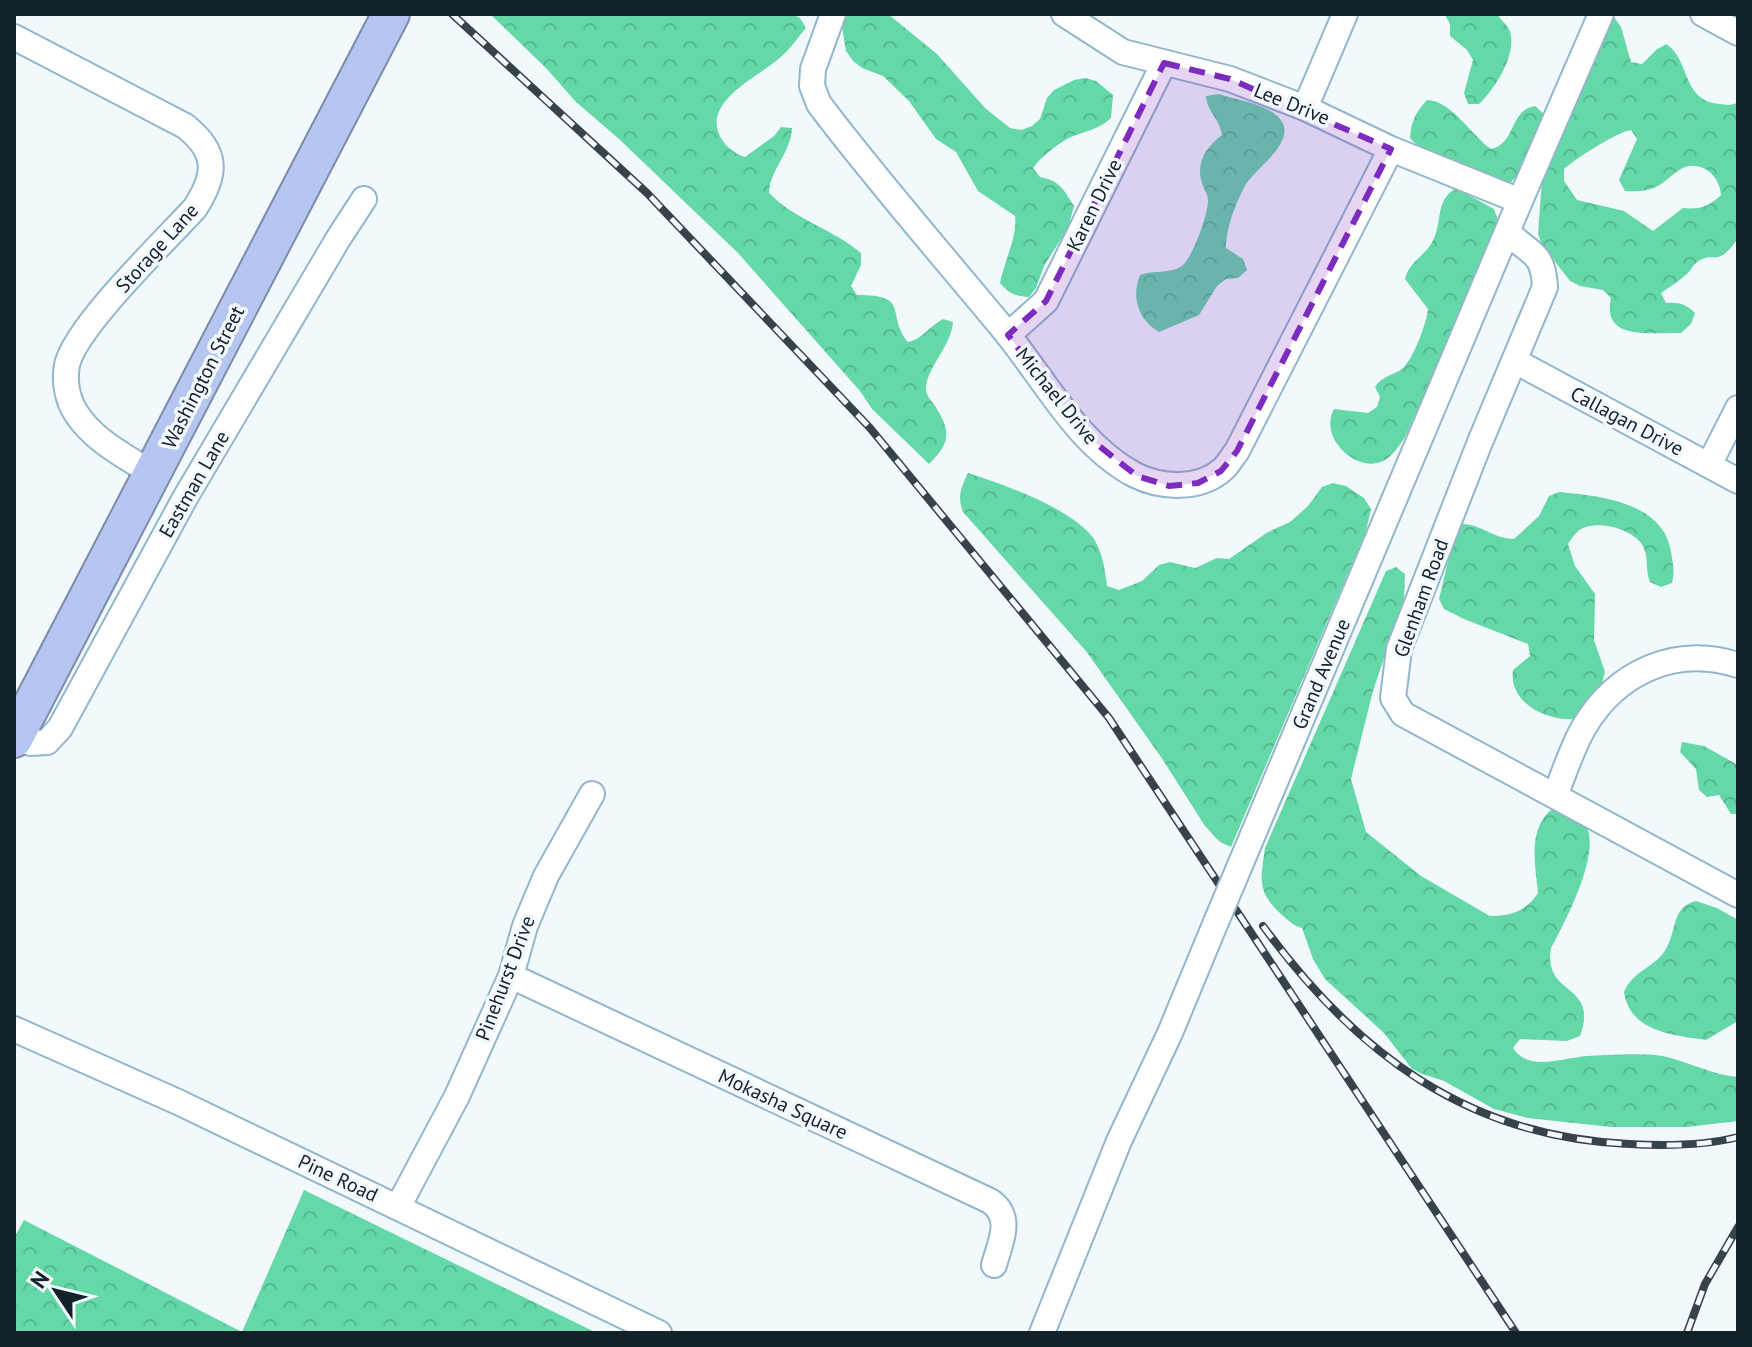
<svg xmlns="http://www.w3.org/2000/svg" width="1752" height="1347" viewBox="0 0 1752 1347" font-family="'PT Sans',sans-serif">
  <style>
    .forest { fill: url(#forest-crowns); fill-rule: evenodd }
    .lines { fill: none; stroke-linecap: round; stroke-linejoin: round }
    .minor-casing { stroke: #92b7cb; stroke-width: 28 }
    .highway-casing { stroke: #7c8caa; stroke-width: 40 }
    .minor { stroke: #fff; stroke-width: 24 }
    .highway { stroke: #b5c6f0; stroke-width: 36 }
    .rail-casing { stroke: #36434b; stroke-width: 8 }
    .rail { stroke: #f2f9fd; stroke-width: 5; stroke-dasharray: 15; stroke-linecap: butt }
    .minor-bridge-casing { stroke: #92b7cb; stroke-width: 28; stroke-linecap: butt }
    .minor-bridge { stroke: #fff; stroke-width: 24 }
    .marked { fill: #7b2cbf; fill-opacity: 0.2; stroke: #7b2cbf; stroke-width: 6; stroke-dasharray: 16 10; stroke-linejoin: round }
    .labels { text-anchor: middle; stroke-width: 7; stroke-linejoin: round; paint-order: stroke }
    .street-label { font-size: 20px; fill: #132129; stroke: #f2f9fd }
  </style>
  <defs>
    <pattern id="forest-crowns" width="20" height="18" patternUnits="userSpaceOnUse" patternTransform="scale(2)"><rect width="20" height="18" fill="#65d8a7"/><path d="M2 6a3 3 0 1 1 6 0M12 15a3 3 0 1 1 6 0" fill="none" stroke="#57b990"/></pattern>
  </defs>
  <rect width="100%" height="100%" fill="#f2f9fd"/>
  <!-- forest -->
  <path class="forest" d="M490,14H792L800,18L806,28C798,37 791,48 782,56C761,76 700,101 721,138C727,148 734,153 745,157L774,136L781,127L792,128C791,153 770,169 769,193C795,220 833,229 861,253V265L851,286L857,295C912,295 885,314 908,342C923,339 929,326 943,319L953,322C951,346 929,365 926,386C925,393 929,398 933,403C951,430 952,442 929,464L872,409L860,391L738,253L619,139L576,102L546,68Z
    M848,14H888L937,54L985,108L1010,128L1021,130L1032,126L1040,119L1047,98L1054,90L1074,80L1085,78L1096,81L1113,95L1111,118C1099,130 1084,131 1069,138C1056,145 1042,156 1033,168L1040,177C1059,180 1064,190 1074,206L1068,228L1044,266L1036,288L1029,297C1016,296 1009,294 1000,283C1004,262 1018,235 1015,216L978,191L956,152L936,139L909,101L883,76L862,68L853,61L846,51L842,27Z
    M1497,14C1500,19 1506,24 1509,29C1519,52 1495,89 1479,104H1468L1464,93L1473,60L1467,50L1450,36V24L1445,15Z
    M1614,17L1621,27L1631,62L1642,64L1656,50L1666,44C1691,60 1681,100 1719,104C1727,105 1731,106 1738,102V238C1716,271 1714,248 1696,263C1693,265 1691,270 1688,273C1680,280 1670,287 1661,293L1666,303C1679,302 1686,304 1695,313L1691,324L1681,333C1653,332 1601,342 1611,298L1603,290L1580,286L1570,281L1542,245L1538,234L1542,179L1605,22ZM1631,130L1637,139L1619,180L1625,191C1635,192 1648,191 1658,186C1667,181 1675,171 1685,167C1704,161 1720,177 1721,195C1710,206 1699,210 1683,208L1653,231L1624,211L1577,200L1564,181V169C1575,159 1617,132 1631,130Z
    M1219,94C1236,100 1262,103 1276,115C1303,137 1258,166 1246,184C1236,202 1226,228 1226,248L1243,259L1247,270L1238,278L1226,279L1217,286L1199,315L1159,332C1138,320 1131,297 1140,275C1153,270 1173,274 1183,265C1193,256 1208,214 1208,201C1208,194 1204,190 1202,183C1195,163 1207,146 1222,135C1220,119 1207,112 1206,96Z
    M1427,100C1452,101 1471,135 1491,149C1516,144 1509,110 1535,106L1544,114L1519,174L1511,182H1505L1417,145L1410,138C1411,121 1416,112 1427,100Z
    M1456,188L1494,209L1498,220L1497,232L1405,437C1399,446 1393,456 1383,461C1357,474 1318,438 1334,409L1368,413L1377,407L1380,397L1375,387C1383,375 1392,376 1402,369C1413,360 1427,322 1428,309L1405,279C1409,262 1422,258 1431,244C1444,224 1433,202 1456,188Z
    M968,473C1003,484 1073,509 1094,539C1103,554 1105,570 1107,586L1119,590L1142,581L1159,565L1170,562L1195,568L1217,558L1229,559L1268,532L1290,522L1308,506L1322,487L1333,483L1346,486L1364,498L1371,509L1366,531L1231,847L1220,842L1205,826L1161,757L1086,651L963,512C957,496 961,488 968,473Z
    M1559,492C1601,496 1663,502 1671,552C1673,564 1675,571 1672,583L1661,587L1650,582C1645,570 1649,558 1643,546C1634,530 1603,521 1586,527C1577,529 1573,537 1568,544L1575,566L1595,594L1594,640L1605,672L1599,695L1577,719C1548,722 1508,703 1513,670L1530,656L1528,644L1464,619L1444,609L1439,599L1455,532L1462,524C1481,524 1494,539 1514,539L1539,516L1549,496Z
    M1396,567L1405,574L1404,598L1373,691L1351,779L1366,832L1421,876L1490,916C1511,916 1526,911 1538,893C1535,863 1527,826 1555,807C1563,811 1577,815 1583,822C1606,845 1564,924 1551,948C1542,997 1600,982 1580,1036L1567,1041L1520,1039L1513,1048C1528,1072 1563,1058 1587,1056C1609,1055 1647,1052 1667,1057C1691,1063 1714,1075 1738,1077V1121L1687,1127H1611L1528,1118L1494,1109L1444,1081L1422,1074L1412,1069L1384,1033L1325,979L1313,959L1302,928C1293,926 1288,920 1281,914C1256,891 1261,879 1265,848L1386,571Z
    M1682,742L1704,746L1738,765V814H1731L1719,795L1707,797L1699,790L1696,769L1680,752Z
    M1696,901L1717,908L1738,920V1021L1706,1040C1673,1035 1630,1032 1624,992C1633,970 1657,967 1667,947C1677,928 1672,907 1696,901Z
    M304,1190L597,1333H14V1238L24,1220L242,1332Z"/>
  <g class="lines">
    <!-- minor casing -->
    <g class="minor-casing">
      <path id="minor" d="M833,14L813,69L812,86L819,104C878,182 943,256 1005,331C1045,380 1078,445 1135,475C1161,488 1199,490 1222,470C1228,465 1232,457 1237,451L1391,149
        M1064,14L1123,52L1230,79L1305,108L1391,149L1520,201
        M1703,14L1738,33
        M14,37L185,126C218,152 217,174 195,208C166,240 75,327 67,365C64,381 67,399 76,413C94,441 125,456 153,474
        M1305,108L1345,14
        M1507,232C1531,255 1543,251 1545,287L1480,442L1399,649L1393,698L1403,714L1738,895
        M1008,335L1046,301L1164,63
        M1515,361L1738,481
        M1709,465L1738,408
        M16,736L30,743L47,742L60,728L185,498L338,239L364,199
        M1555,796C1564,773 1572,748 1584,727C1617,672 1675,645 1738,665
        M1241,863L1520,201L1601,14
        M511,976L990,1201C1014,1217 1000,1243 994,1265
        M14,1029L178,1102L659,1333
        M398,1207L457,1096L511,976L525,926L546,876L592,794
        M1042,1333L1119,1141L1170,1033L1216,922"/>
    </g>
    <!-- highway casing -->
    <g class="highway-casing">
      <path id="highway" d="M14,739L391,14"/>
    </g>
    <!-- minor -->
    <use href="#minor" class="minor"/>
    <!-- highway -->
    <use href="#highway" class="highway"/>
    <!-- rail casing -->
    <g class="rail-casing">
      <path id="rail" d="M452,14L647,193L870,428L1109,718L1516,1333
        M1263,926C1356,1053 1467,1137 1629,1144C1665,1146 1703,1146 1738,1137
        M1687,1333L1705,1284L1738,1227"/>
    </g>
    <!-- rail -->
    <use href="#rail" class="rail"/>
    <!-- minor-bridge casing -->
    <g class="minor-bridge-casing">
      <path id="minor-bridge" d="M1216,922L1241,863"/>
    </g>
    <!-- minor-bridge -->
    <use href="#minor-bridge" class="minor-bridge"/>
  </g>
  <!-- marked area -->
  <path class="marked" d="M1164,63L1230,79L1391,149L1237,451L1221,471L1198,483L1169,486L1137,476L1084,434L1008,335L1046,301Z"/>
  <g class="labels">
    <!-- street labels -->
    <g class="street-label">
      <text transform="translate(1292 104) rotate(22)" y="7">Lee Drive</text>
      <text transform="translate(1094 205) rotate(-64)" y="7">Karen Drive</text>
      <text transform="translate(157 248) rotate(-48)" y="7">Storage Lane</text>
      <text transform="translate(203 377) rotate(-63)" y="7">Washington Street</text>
      <text transform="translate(1057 396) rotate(51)" y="7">Michael Drive</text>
      <text transform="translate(1627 421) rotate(28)" y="7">Callagan Drive</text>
      <text transform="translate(194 484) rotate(-60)" y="7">Eastman Lane</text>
      <text transform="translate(1421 598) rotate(-70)" y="7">Glenham Road</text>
      <text transform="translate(1321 674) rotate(-67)" y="7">Grand Avenue</text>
      <text transform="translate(505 978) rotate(-69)" y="7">Pinehurst Drive</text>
      <text transform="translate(783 1104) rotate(25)" y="7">Mokasha Square</text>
      <text transform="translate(338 1178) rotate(25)" y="7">Pine Road</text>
    </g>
  </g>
  <!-- border -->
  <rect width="1752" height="1347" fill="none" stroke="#132129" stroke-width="32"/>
  <!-- north arrow -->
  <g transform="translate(56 1291) rotate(305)" stroke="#f2f9fd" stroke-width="6" paint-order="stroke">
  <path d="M0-6L14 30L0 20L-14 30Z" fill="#132129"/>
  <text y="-12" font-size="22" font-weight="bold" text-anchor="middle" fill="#132129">N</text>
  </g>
</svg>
